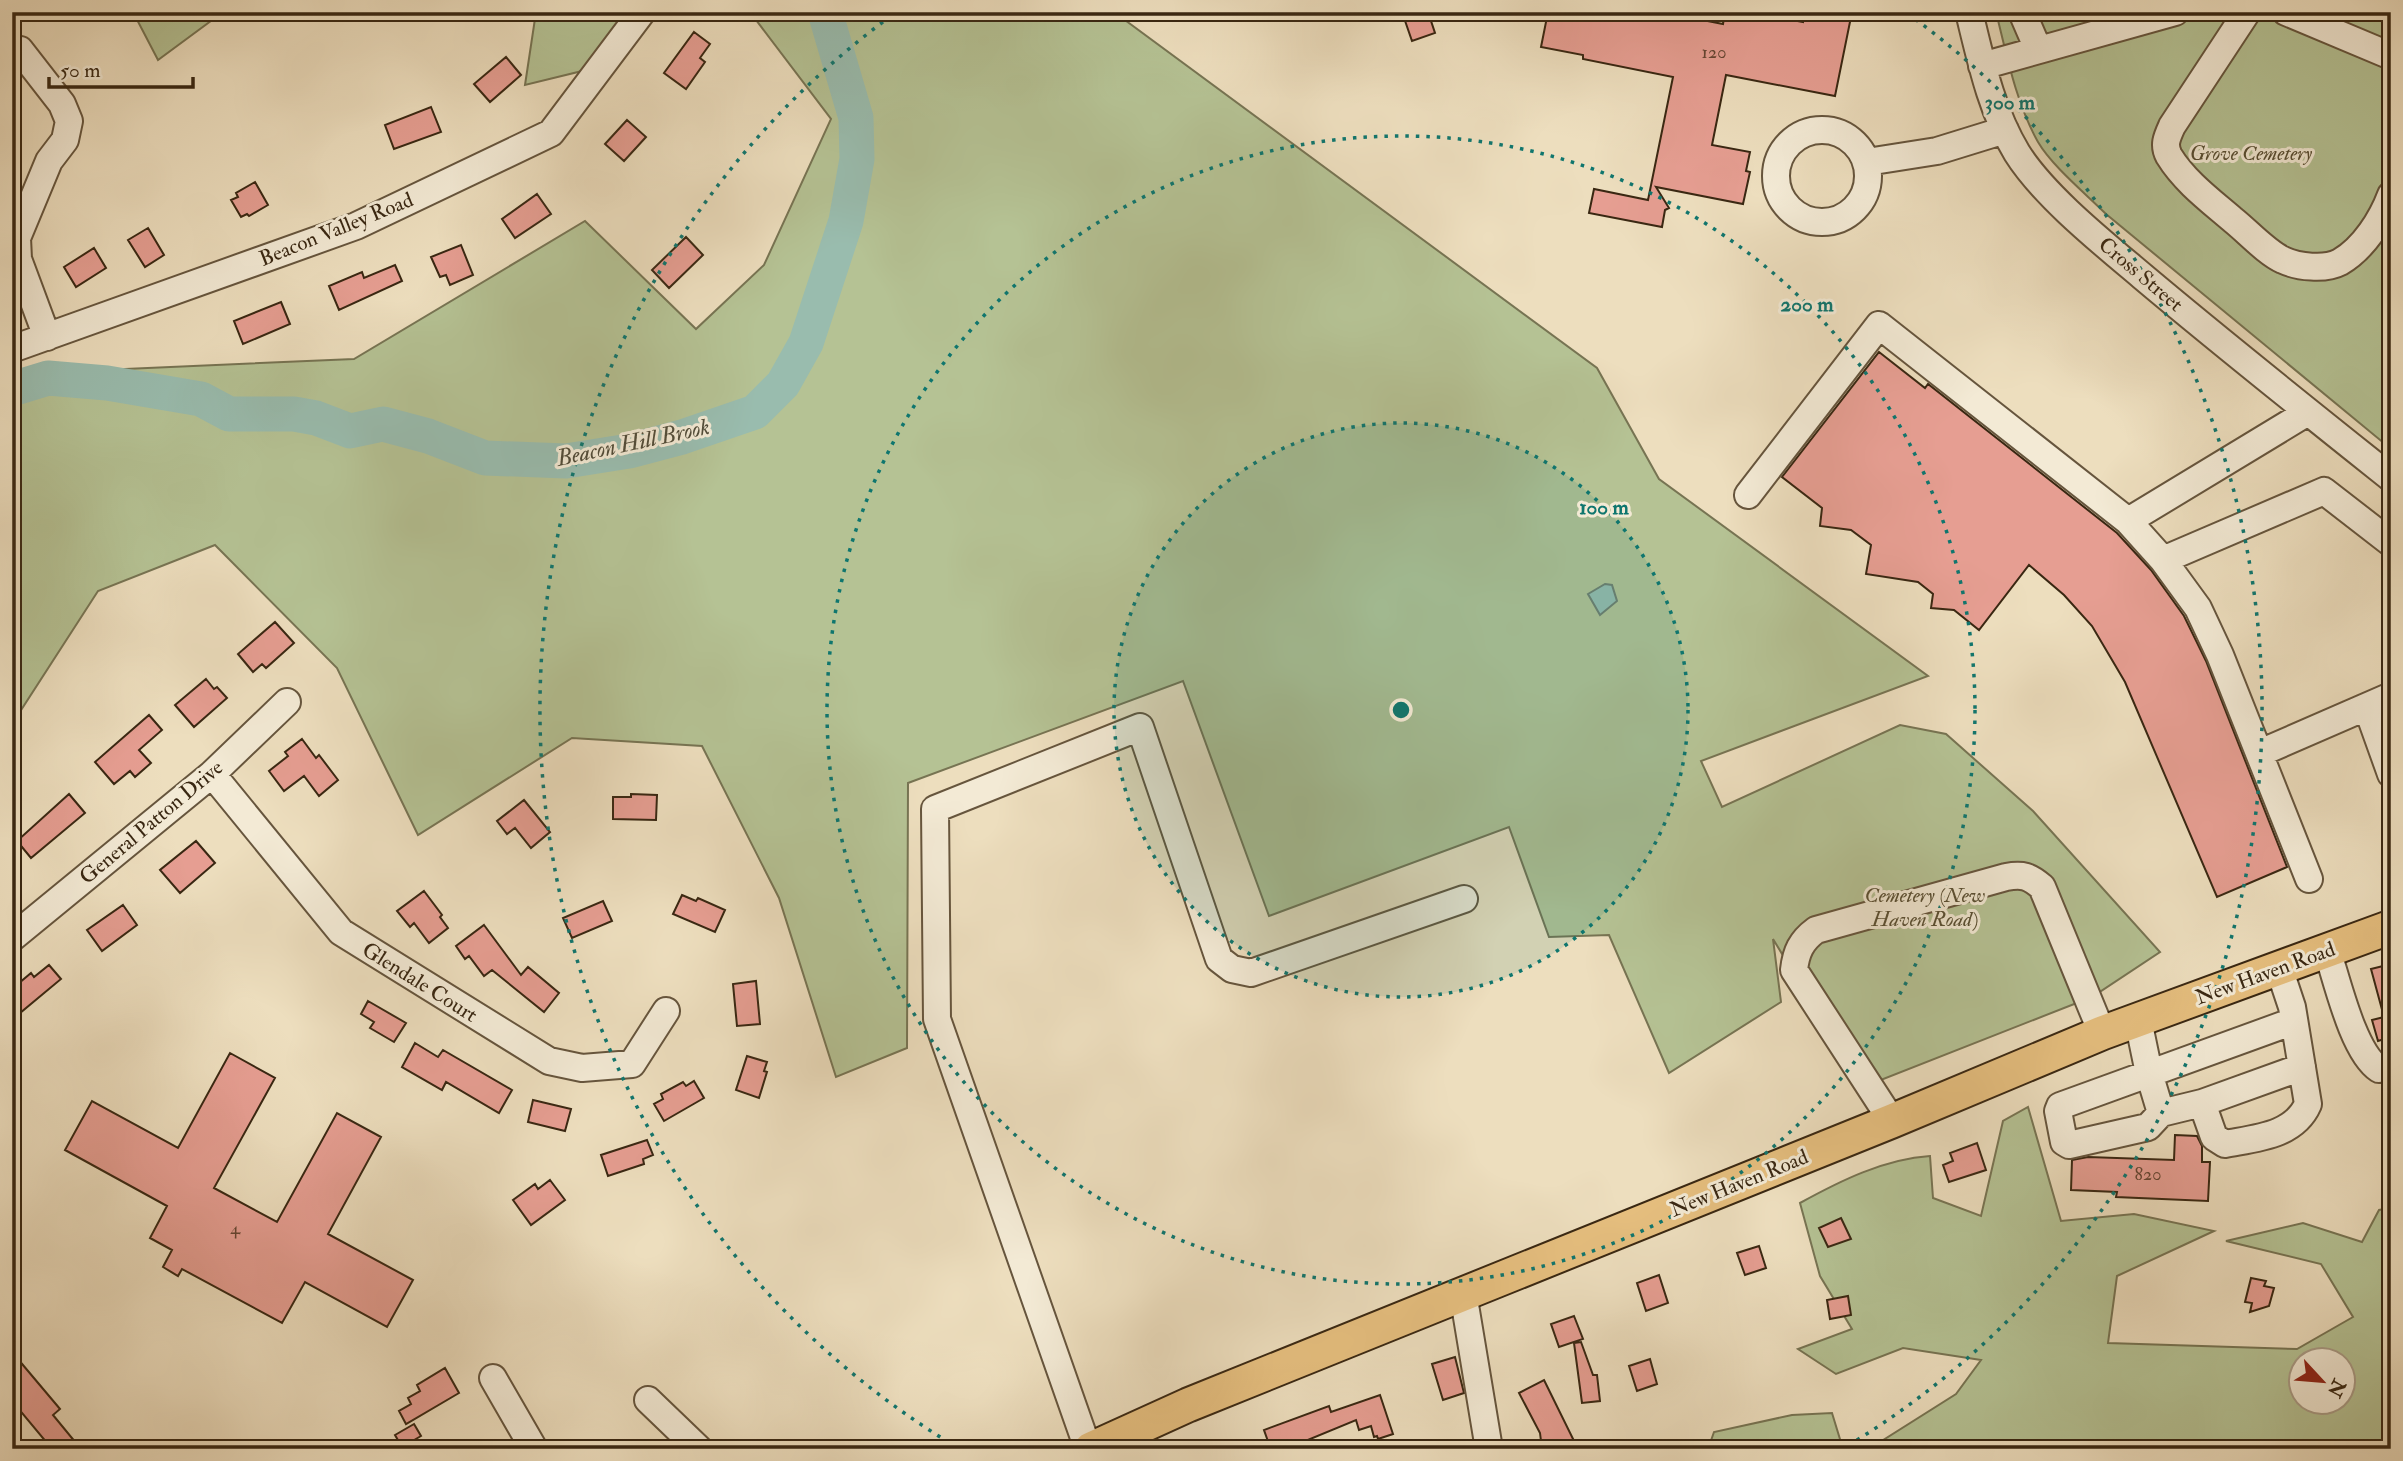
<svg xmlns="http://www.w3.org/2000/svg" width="2403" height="1461" viewBox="0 0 2403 1461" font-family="'IM FELL Double Pica',serif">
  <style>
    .green { fill: #b5c294; stroke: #777453; stroke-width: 2; fill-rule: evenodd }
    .water { fill: #99bcae; stroke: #738070; stroke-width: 2 }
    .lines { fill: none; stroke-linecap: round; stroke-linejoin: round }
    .river { stroke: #99bcae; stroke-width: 35 }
    .building { fill: #e69e92; stroke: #392712; stroke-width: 2 }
    .minor-casing { stroke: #66553d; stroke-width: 30 }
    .major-casing { stroke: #392712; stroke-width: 37 }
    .minor { stroke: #f3ead5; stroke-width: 26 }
    .major { stroke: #e6bf7f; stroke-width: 33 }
    .ring { fill: none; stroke: #0f766e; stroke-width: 3.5; stroke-dasharray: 3.5 7 }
    .labels { text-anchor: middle; stroke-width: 6; stroke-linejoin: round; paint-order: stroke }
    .number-label { font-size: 18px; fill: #644532 }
    .park-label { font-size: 21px; font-style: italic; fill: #584e32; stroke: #f3ead5 }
    .street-label { font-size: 21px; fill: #392712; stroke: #f3ead5 }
    .water-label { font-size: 23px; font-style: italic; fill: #514c39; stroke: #f3ead5 }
    .centre { fill: #0f766e; stroke: #f3ead5; stroke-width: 3.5 }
    .ring-label { font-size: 21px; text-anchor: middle; font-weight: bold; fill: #0f766e; stroke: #f3ead5; stroke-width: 6; stroke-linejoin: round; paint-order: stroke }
  </style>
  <rect width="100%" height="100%" fill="#eddebe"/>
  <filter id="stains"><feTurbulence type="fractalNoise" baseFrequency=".00286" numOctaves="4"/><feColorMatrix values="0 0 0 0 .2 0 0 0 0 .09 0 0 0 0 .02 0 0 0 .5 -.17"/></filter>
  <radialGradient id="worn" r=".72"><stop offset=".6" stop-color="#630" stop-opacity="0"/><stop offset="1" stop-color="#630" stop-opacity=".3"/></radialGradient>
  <!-- green -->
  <path class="green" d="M133,12H223L158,60Z
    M536,12H628L586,70L525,85Z
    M750,12H1114L1597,368L1659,479L1928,676L1701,761L1722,807L1900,725L1946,734L2033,811L2160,952L2092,997L1863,1087L1773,939L1781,1002L1669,1073L1609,935L1549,937L1509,827L1269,916L1183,681L908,783L907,1048L836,1077L779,898L702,746L572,738L418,835L337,668L215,545L98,591L12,724V369L102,370L354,359L585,221L696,329L764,265L831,119Z
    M1996,12H2391V449L2106,214C2086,194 2052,166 2038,142C2016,103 2007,56 1996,12Z
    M2028,1107L2061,1221L2134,1214L2214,1231L2117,1276L2108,1343L2297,1349L2353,1317L2321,1264L2226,1241L2303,1223L2362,1242L2379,1210L2391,1208V1449H1869L1956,1394L1981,1360L1903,1348L1836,1374L1798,1349L1852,1329L1820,1276L1800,1203C1840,1181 1884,1159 1930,1156L1933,1198L1981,1216L2003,1121ZM2302,1360H2344V1402H2302Z
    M1832,1413L1843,1449H1708L1714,1432L1792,1415Z"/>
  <!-- water -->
  <path class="water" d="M1605,584L1612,585L1617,601L1600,615L1588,594Z"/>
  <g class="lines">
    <!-- river -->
    <path class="river" d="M12,389L48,378L107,383L201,399L229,414H294L316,418L350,431L383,424L428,436L485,458L566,461L629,451L682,437L755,412L783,384L806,343L846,221L857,159L856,118L825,12"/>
  </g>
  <!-- building -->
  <path class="building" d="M1402,12H1428L1435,33L1412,41Z
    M1548,12H1662L1723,24L1725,12H1763L1762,14L1803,22L1804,12H1852L1835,96L1726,75L1712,145L1750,152L1746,171L1750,172L1743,204L1656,187L1669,208L1665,210L1662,227L1589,213L1594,189L1648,200L1673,77L1583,59V55L1541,47Z
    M694,32L710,44L700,58L705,62L686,89L664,73Z
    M506,57L521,75L490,102L474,84Z
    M431,107L441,132L394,149L385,125Z
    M627,120L646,137L624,161L605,144Z
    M255,182L268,205L249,216L247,214L241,217L231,200L238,197L236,193Z
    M537,194L551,214L515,238L502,219Z
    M148,228L164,255L145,267L128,240Z
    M686,237L703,255L669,288L652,270Z
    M461,245L473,275L450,285L446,275L440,277L431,257Z
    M94,248L106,268L76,287L64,267Z
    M395,265L402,281L339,310L329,286L362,272L364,278Z
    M281,302L290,324L243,344L234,321Z
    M1879,352L1925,388L1928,384L2117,533L2151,570L2184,616L2206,661L2287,867L2217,897L2125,682L2092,626L2064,595L2029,565L1979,630L1954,610L1931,608L1933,594L1918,582L1866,574L1871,545L1851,530L1820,526L1822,508L1782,477Z
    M275,622L294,643L266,668L262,664L253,672L238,654Z
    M206,679L214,689L217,687L227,698L194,727L175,705Z
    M149,715L162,730L139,750L151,763L135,777L130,771L114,784L95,762Z
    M302,739L316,758L319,755L338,780L319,796L304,776L284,791L269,771L288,756L285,752Z
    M69,794L85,813L31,858L17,841Z
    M631,794L657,795L656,820L613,819V797H631Z
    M524,800L550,832L531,848L515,828L507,834L497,821Z
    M196,841L215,863L180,893L160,870Z
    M424,891L442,915L440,917L448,928L429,943L414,923L410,927L397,911Z
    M682,895L696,901L698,898L725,910L715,932L673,914Z
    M603,901L612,921L572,938L563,918Z
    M123,905L137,925L102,951L87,930Z
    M484,925L521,975L528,967L559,993L544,1012L492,970L484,976L469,956L465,959L456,946Z
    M2391,964V1037L2378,1041L2372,1020L2384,1017L2371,969Z
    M49,965L61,979L20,1013L12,1004V989L31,973L34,977Z
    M756,981L760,1024L737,1026L733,984Z
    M368,1001L406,1023L394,1042L370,1028L374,1022L361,1014Z
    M415,1043L438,1057L443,1050L512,1090L499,1113L446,1082L442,1090L402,1067Z
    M230,1053L275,1078L214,1188L277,1222L337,1113L381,1137L328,1234L413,1280L387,1327L305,1282L282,1323L182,1269L178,1276L163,1267L172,1250L150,1238L167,1206L65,1150L92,1101L178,1148Z
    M747,1056L767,1062L764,1071L767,1072L759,1098L736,1090Z
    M694,1081L704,1098L664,1121L654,1104L663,1099L661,1094L683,1082L686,1086Z
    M533,1100L571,1109L565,1131L528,1122Z
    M2175,1135L2197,1136L2202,1146V1162H2210L2208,1201L2116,1197L2117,1192L2071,1190L2072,1160L2088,1157L2174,1160Z
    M647,1140L653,1155L643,1159L644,1164L608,1176L601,1155Z
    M1977,1143L1986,1170L1949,1182L1943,1165L1953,1161L1950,1153Z
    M550,1180L565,1200L531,1225L513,1200L535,1184L538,1189Z
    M1841,1218L1851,1239L1828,1247L1819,1228Z
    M1759,1246L1766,1268L1745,1275L1737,1253Z
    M1659,1275L1668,1303L1646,1311L1637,1283Z
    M2251,1278L2266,1281L2264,1286L2274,1288L2269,1306L2250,1312L2252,1303L2245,1302Z
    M1848,1296L1851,1315L1830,1319L1827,1300Z
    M1574,1316L1583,1339L1559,1347L1551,1324Z
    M1581,1342L1593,1375H1597L1600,1401L1582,1403L1574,1343Z
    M12,1352L60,1409L53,1415L81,1449H52L12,1401Z
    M1455,1357L1464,1393L1443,1400L1432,1364Z
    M1650,1359L1657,1384L1637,1391L1629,1366Z
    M445,1368L459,1393L406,1424L399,1411L411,1404L408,1398L420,1391L417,1385Z
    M1544,1380L1578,1449H1542L1540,1433L1519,1393Z
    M1380,1395L1393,1434L1378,1439L1377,1436L1374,1437L1371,1426L1359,1430L1356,1420L1286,1449H1282L1280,1443L1270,1447L1264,1430L1329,1406L1331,1412Z
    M414,1424L421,1436L402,1447L395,1435Z"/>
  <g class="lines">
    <!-- minor casing -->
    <g class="minor-casing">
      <path id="minor" d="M1969,12C1981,61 1991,110 2017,153C2044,196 2103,243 2142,276C2224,345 2307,411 2391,478
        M2022,12L2038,49
        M2247,12L2172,126C2167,137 2163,145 2169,156C2185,182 2211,201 2233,220C2247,231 2267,253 2283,260C2298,267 2325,270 2340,262C2364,248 2382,219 2391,195
        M2286,12L2391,56
        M20,50L62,104L69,121L65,140L49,161L17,238L18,259L47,337
        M1982,66L2175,12
        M1776 176a46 46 0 1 1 92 0a46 46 0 1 1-92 0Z
        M1867,162L1937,151L2005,130
        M12,349L356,226L551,133L642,12
        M1748,495L1879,325L2128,521L2163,560L2198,608L2220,655L2309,879
        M2128,521L2308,412
        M2163,560L2324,491L2391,543
        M2367,707L2391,774
        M2260,753L2391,696
        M212,774L341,932L549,1061L582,1068L632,1064L666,1011
        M12,938L212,774L287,702
        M2327,950C2337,980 2353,1052 2379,1069L2391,1065
        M2138,1020L2149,1073L2161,1113L2202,1103L2214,1137L2225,1144C2256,1138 2294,1136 2308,1104L2292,1007L2279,968
        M2202,1103L2302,1067
        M2161,1113L2148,1127L2069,1145L2064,1142L2058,1111L2060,1106L2294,1021
        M1892,1121L1794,970C1796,952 1801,941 1816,930L2006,877C2023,874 2029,876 2042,887L2102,1033
        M1463,1293L1489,1449
        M493,1378L534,1449
        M648,1400L699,1449
        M1088,1449L937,1019L935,809L1140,727L1219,959L1232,969L1251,973L1464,899"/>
    </g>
    <!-- major casing -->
    <g class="major-casing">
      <path id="major" d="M1091,1449L1188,1405L1892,1121L2102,1033L2391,927"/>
    </g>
    <!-- minor -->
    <use href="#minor" class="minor"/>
    <!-- major -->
    <use href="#major" class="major"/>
  </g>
  <!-- distance rings -->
  <circle cx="1401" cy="710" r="287" fill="#0f766e" fill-opacity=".12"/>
  <g class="ring">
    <circle cx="1401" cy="710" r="287"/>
    <circle cx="1401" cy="710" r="574"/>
    <path d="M958 1448A861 861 0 0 1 895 13M1907 13A861 861 0 0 1 1844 1448"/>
  </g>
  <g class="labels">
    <!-- number labels -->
    <g class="number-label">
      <text x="1714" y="58">120</text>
      <text x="2148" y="1180">820</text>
      <text x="235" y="1234">4</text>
    </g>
    <!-- park labels -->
    <g class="park-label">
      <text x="2251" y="160">Grove Cemetery</text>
      <text x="1925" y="902">Cemetery (New<tspan x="1925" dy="24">Haven Road)</tspan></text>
    </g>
    <!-- street labels -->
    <g class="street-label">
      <text transform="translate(336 229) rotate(-22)" y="7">Beacon Valley Road</text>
      <text transform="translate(2141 274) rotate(40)" y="7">Cross Street</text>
      <text transform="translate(151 822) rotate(-40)" y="7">General Patton Drive</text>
      <text transform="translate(2265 973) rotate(-20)" y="7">New Haven Road</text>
      <text transform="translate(420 982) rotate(32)" y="7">Glendale Court</text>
      <text transform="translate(1739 1183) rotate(-22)" y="7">New Haven Road</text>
    </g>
    <!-- water labels -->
    <g class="water-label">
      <text transform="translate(633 442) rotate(-12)" y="8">Beacon Hill Brook</text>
    </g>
  </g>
  <circle cx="1401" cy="710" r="10" class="centre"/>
  <g class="ring-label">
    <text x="2010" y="109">300 m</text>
    <text x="1807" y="311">200 m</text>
    <text x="1604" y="514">100 m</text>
  </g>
  <!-- margin -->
  <rect width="2403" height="1461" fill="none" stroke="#eddebe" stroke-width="42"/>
  <rect x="14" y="14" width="2375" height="1433" fill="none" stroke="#392712" stroke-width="3.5"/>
  <rect x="21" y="21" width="2361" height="1419" fill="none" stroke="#392712" stroke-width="2"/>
  <!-- north arrow -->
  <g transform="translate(2322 1381) rotate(116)"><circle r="33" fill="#f3ead5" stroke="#a99c87" stroke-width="2"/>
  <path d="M0-5L12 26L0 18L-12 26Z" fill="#8f2418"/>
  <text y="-10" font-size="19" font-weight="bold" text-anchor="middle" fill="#392712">N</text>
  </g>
  <!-- scale -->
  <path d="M49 77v10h144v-10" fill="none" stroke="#392712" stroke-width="3.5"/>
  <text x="60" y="77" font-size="21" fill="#392712" stroke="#f3ead5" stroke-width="5" paint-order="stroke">50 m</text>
  <rect width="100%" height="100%" filter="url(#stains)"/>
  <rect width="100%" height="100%" fill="url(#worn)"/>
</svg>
